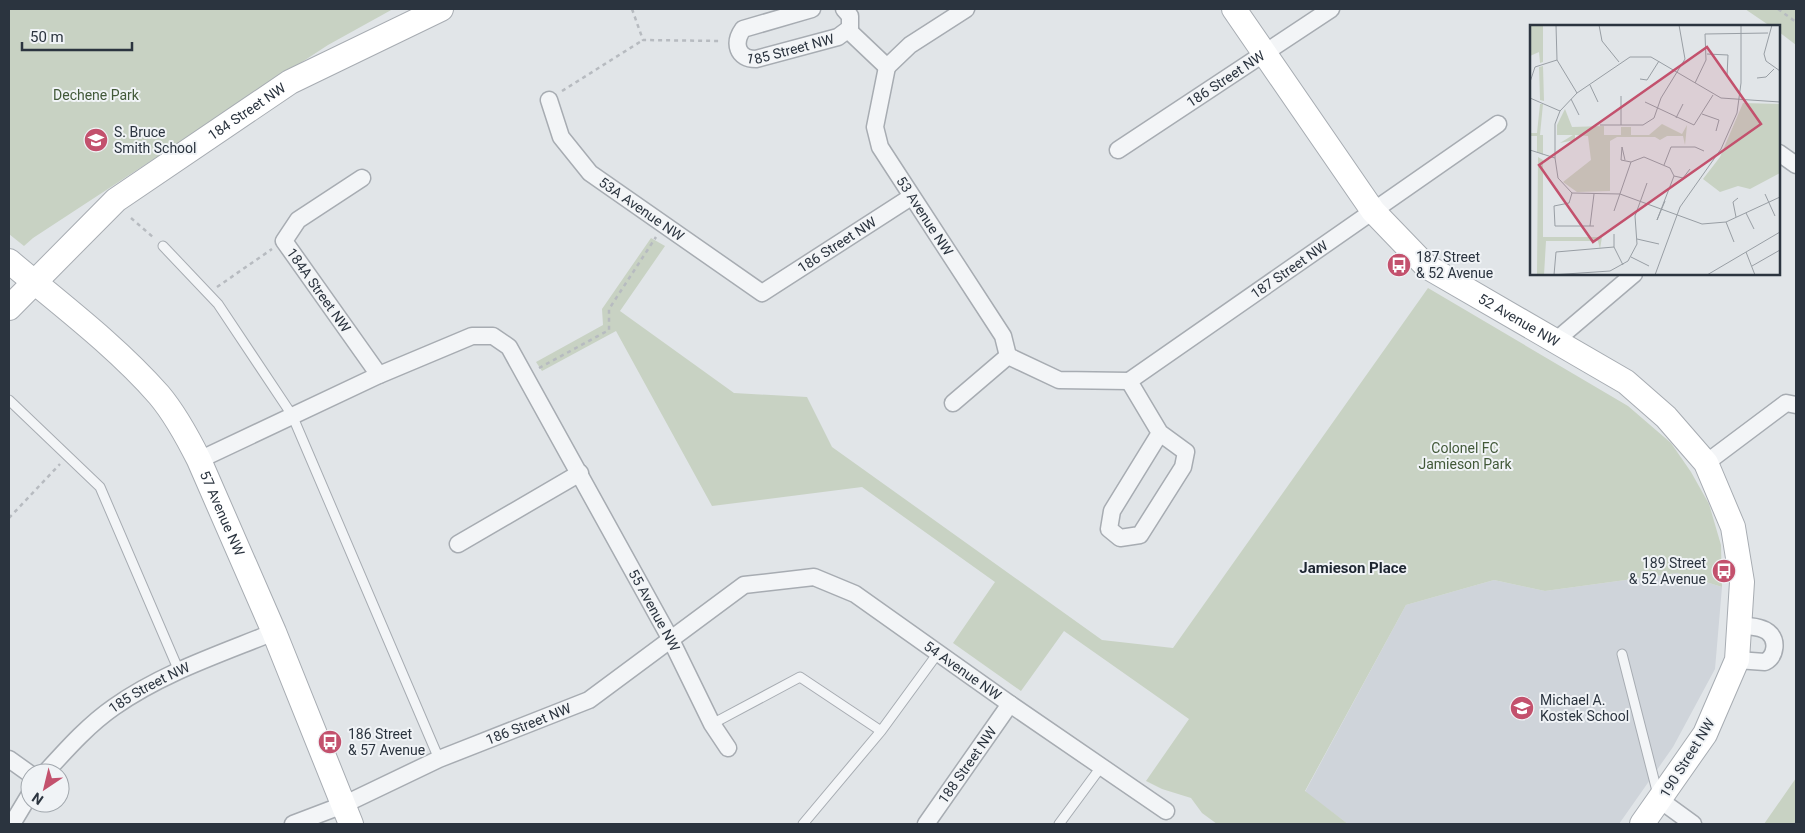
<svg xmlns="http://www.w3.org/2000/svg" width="1805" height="833" viewBox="0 0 1805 833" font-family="Roboto,sans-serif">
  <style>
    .built { fill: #cfd4da }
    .green { fill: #c8d2c3 }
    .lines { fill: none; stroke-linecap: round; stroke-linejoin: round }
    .lane-casing { stroke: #a7acb2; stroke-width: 11 }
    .street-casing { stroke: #a7acb2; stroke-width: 19 }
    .secondary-casing { stroke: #a7acb2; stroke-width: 26 }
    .path { stroke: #b7bbc0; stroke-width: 2.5; stroke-dasharray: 4 4; stroke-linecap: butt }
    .lane { stroke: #f3f5f7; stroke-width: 9 }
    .street { stroke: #f3f5f7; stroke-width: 16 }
    .secondary { stroke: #fff; stroke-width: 24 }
    .labels { text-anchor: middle; stroke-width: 4; stroke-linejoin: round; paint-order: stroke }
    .street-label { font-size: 14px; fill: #2b343f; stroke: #f0f3f6 }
    .park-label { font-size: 14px; fill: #425939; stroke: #f0f3f6 }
    .poi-label { font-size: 14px; fill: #2b343f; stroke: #f0f3f6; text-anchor: start }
    .neighbourhood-label { font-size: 15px; font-weight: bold; fill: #1d2530; stroke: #f0f3f6 }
    .inset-road { fill: none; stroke: #989ea4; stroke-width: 1 }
    .view { fill: #c3516d; fill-opacity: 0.15; stroke: #c3516d; stroke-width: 2.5 }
    .inset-edge { fill: none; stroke: #2b343f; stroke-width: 2.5 }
  </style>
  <rect width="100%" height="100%" fill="#e1e5e8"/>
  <!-- built -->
  <path class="built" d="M1677,573L1722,587L1715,669L1673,747L1619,824H1348L1305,792L1406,605L1494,580L1545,591Z"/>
  <!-- green -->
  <path class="green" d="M9,9H393L328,45L33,238L24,246L9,234Z
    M1745,9H1796V45L1779,32V26H1770Z
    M651,238L665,246L620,311L734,393L807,397L832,447L1102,640L1173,648L1428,288L1628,406L1671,443L1691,472L1709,504L1721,545L1722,587L1677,573L1545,591L1494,580L1406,605L1305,791L1348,824H1217L1202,813L1191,798L1162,789L1146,781L1189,719L1064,631L1021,691L953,643L995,582L862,487L712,506L616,331L542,371L536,362L603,325L602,309Z
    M1796,778V824H1764Z"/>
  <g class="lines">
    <!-- lane casing -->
    <g class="lane-casing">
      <path id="lane" d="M163,246L218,304L292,415L439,759
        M9,400L100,487L179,671
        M1622,654L1658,795
        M712,724L800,677L881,731
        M803,824L881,731L938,653
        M1059,824L1101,767"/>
    </g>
    <!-- street casing -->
    <g class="street-casing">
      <g id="street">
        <path id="s1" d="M812,9L743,29C733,43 737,59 756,59L838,37L850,28V16L844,9"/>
        <path d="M848,30L887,67"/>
        <path id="s2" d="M887,67L875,127L880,147L1003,336L1008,356"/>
        <path d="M887,67L910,45L966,9"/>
        <path id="s3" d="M549,100L561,137L590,173L762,293L911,197"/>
        <path id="s4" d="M1118,150L1331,9"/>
        <path d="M1779,153L1796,165"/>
        <path id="s5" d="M362,178L298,220L284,241L379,375"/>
        <path d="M1554,342L1634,274"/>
        <path d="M1008,356L1059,380L1129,381"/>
        <path d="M953,403L1008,356"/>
        <path id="s6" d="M1160,433L1112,511L1109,529L1120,538L1140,535L1183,467L1186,452L1160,433L1129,381L1498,124"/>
        <path id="s7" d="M199,460L379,375L472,336H493L509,347L671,640L712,724L728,748"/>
        <path d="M1706,463L1786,403L1796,405"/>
        <path d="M458,544L580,473"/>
        <path d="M1737,660L1765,662C1776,656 1778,640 1768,632C1761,626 1749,627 1741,625"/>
        <path d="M9,759L30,774"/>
        <path id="s8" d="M45,773C66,750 88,725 114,707C162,673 220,654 274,632"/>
        <path d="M1660,800L1693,824"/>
        <path d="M12,824L30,794"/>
        <path id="s9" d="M293,824L343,805L439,759L589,700L744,585L814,577L855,594L1010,704L1166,811"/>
        <path id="s10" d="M926,824L1010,704"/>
      </g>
    </g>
    <!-- secondary casing -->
    <g class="secondary-casing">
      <g id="secondary">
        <path id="s11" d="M1234,9L1373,211L1426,266L1626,382L1666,417L1706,463L1733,527L1742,582L1737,660L1705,734L1642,824"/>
        <path id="s12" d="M9,261C60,304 115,345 159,395C175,414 188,438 199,460L274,632L351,824"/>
        <path id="s13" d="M9,308L116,200L290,82L441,9"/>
      </g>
    </g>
    <!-- path -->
    <path class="path" d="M632,9L643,40L722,41
      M1778,9L1796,22
      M562,91L643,40
      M131,218L154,238
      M217,287L272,249
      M539,368L609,330V309L656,237
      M9,518L60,464
      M1795,824L1796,823"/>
    <!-- lane -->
    <use href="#lane" class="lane"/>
    <!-- street -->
    <use href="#street" class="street"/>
    <!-- secondary -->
    <use href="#secondary" class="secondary"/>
  </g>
  <!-- icons -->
  <defs>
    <g id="school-disc" transform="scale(1.25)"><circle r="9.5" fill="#c3516d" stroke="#f0f3f6"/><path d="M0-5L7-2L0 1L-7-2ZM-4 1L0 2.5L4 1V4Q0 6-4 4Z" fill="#fff"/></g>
    <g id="bus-disc" transform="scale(1.25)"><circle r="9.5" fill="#c3516d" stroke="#f0f3f6"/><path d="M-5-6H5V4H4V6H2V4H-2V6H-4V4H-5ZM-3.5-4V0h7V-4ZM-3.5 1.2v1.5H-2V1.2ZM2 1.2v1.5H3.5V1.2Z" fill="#fff"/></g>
  </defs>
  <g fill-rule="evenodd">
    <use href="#school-disc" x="96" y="140"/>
    <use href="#bus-disc" x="1399" y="265"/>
    <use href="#bus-disc" x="1724" y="571"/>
    <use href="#school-disc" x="1522" y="708"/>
    <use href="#bus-disc" x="330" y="742"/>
  </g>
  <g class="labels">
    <!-- street labels -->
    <g class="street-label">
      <text dy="5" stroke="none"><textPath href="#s1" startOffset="150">185 Street NW</textPath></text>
      <text dy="5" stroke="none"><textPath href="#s4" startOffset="129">186 Street NW</textPath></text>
      <text dy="5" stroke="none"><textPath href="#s13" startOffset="310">184 Street NW</textPath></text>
      <text dy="5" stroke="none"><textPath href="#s3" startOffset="148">53A Avenue NW</textPath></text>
      <text dy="5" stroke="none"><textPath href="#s2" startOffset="164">53 Avenue NW</textPath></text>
      <text dy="5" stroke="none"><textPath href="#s3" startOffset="384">186 Street NW</textPath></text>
      <text dy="5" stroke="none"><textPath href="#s6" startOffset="528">187 Street NW</textPath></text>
      <text dy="5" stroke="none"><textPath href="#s5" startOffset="162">184A Street NW</textPath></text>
      <text dy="5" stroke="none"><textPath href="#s11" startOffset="429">52 Avenue NW</textPath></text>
      <text dy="5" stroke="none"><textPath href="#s12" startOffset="336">57 Avenue NW</textPath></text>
      <text dy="5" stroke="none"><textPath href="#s7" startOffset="641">55 Avenue NW</textPath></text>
      <text dy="5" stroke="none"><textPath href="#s9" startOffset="761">54 Avenue NW</textPath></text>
      <text dy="5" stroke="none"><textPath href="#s8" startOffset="136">185 Street NW</textPath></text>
      <text dy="5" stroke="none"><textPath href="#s9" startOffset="256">186 Street NW</textPath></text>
      <text transform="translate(1687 758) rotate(-58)" y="5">190 Street NW</text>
      <text dy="5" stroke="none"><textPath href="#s10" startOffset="72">188 Street NW</textPath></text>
    </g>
    <!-- park labels -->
    <g class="park-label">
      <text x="96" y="100">Dechene Park</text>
      <text x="1465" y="453">Colonel FC<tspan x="1465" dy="16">Jamieson Park</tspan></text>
    </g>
    <!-- poi labels -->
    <g class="poi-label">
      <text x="114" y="137">S. Bruce<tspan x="114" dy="16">Smith School</tspan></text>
      <text x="1416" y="262">187 Street<tspan x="1416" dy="16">&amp; 52 Avenue</tspan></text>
      <text x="1706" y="568" text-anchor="end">189 Street<tspan x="1706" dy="16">&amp; 52 Avenue</tspan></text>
      <text x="1540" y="705">Michael A.<tspan x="1540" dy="16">Kostek School</tspan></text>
      <text x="348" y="739">186 Street<tspan x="348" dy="16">&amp; 57 Avenue</tspan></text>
    </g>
    <!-- neighbourhood labels -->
    <g class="neighbourhood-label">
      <text x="1353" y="573">Jamieson Place</text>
    </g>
  </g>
  <!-- overview -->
  <g transform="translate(1530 25)">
    <rect width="250" height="250" fill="#e1e5e8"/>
    <path d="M0,0H13V37L10,38L9,27L0,31ZM13,41L14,76L10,75L9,42ZM213,78L250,79V148L220,164L208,161L190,167L173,154L190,132ZM10,79H13L10,110H13V130L7,127V111H0V108H7ZM35,84L42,102L74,101V110H91V102H101V110H119L132,99L152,109L157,100L155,120L153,111H137L130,115L125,112H87L80,116V166L47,167L33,157L61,135L58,111L45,110V115L30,118L43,110H27V100ZM8,132L13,135V212H72L70,224L68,216H16L14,250H7Z" fill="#c8d2c3"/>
    <path class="inset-road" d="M26,0L27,35L47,68M69,0L72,16L89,37M242,0L234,29L236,36L250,46M177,29L198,30L197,51M227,53L236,52L244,44M110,54L117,55L129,36M0,57L5,42L27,35M165,58L176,35L175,9L238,8M60,60L68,77M91,71V100M0,73L30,86M41,74L49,90M115,77L164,100L183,70M250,77L191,73L121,32H100L47,68L30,86L25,99V133L28,153L42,168L90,169L172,199L196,197L250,172M172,89L189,95L186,106M146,93L153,79M70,100H113L124,93L131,73L155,34L149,0M0,125L25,133M101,137L114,132L140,143L144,151M134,140L141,122H165L174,126M144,151L153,153L160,144M42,168L39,178L24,181L25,201H64M235,169L245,191M135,176L127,195L144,151M84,186L101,137L91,135L92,122L95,135M216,188L224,204M206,192L203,177L208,173M196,197L204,217M60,201L64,169M84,209V222L93,240M107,214L129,219M216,227L225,250M101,232L119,241M222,241L250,225M21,250L80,246L98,236L107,219L105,191L117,158M24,250L26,227L84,222M125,250L150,182L191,124L207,88L211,58V0M177,250L250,207"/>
    <path class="view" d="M177,22L231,99L63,217L9,140Z"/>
    <rect width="250" height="250" class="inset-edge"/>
  </g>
  <!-- border -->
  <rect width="1805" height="833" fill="none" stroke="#2b343f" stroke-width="20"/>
  <!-- north arrow -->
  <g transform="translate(45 788) rotate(215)"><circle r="24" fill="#f0f3f6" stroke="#a1a7ad"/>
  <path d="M0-4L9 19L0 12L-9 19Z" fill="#c3516d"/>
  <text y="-8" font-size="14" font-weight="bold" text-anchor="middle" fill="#2b343f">N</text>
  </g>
  <!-- scale -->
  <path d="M22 42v8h110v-8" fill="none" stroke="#2b343f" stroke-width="2.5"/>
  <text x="30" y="42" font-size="15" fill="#2b343f" stroke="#f0f3f6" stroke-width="4" paint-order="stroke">50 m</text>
</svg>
